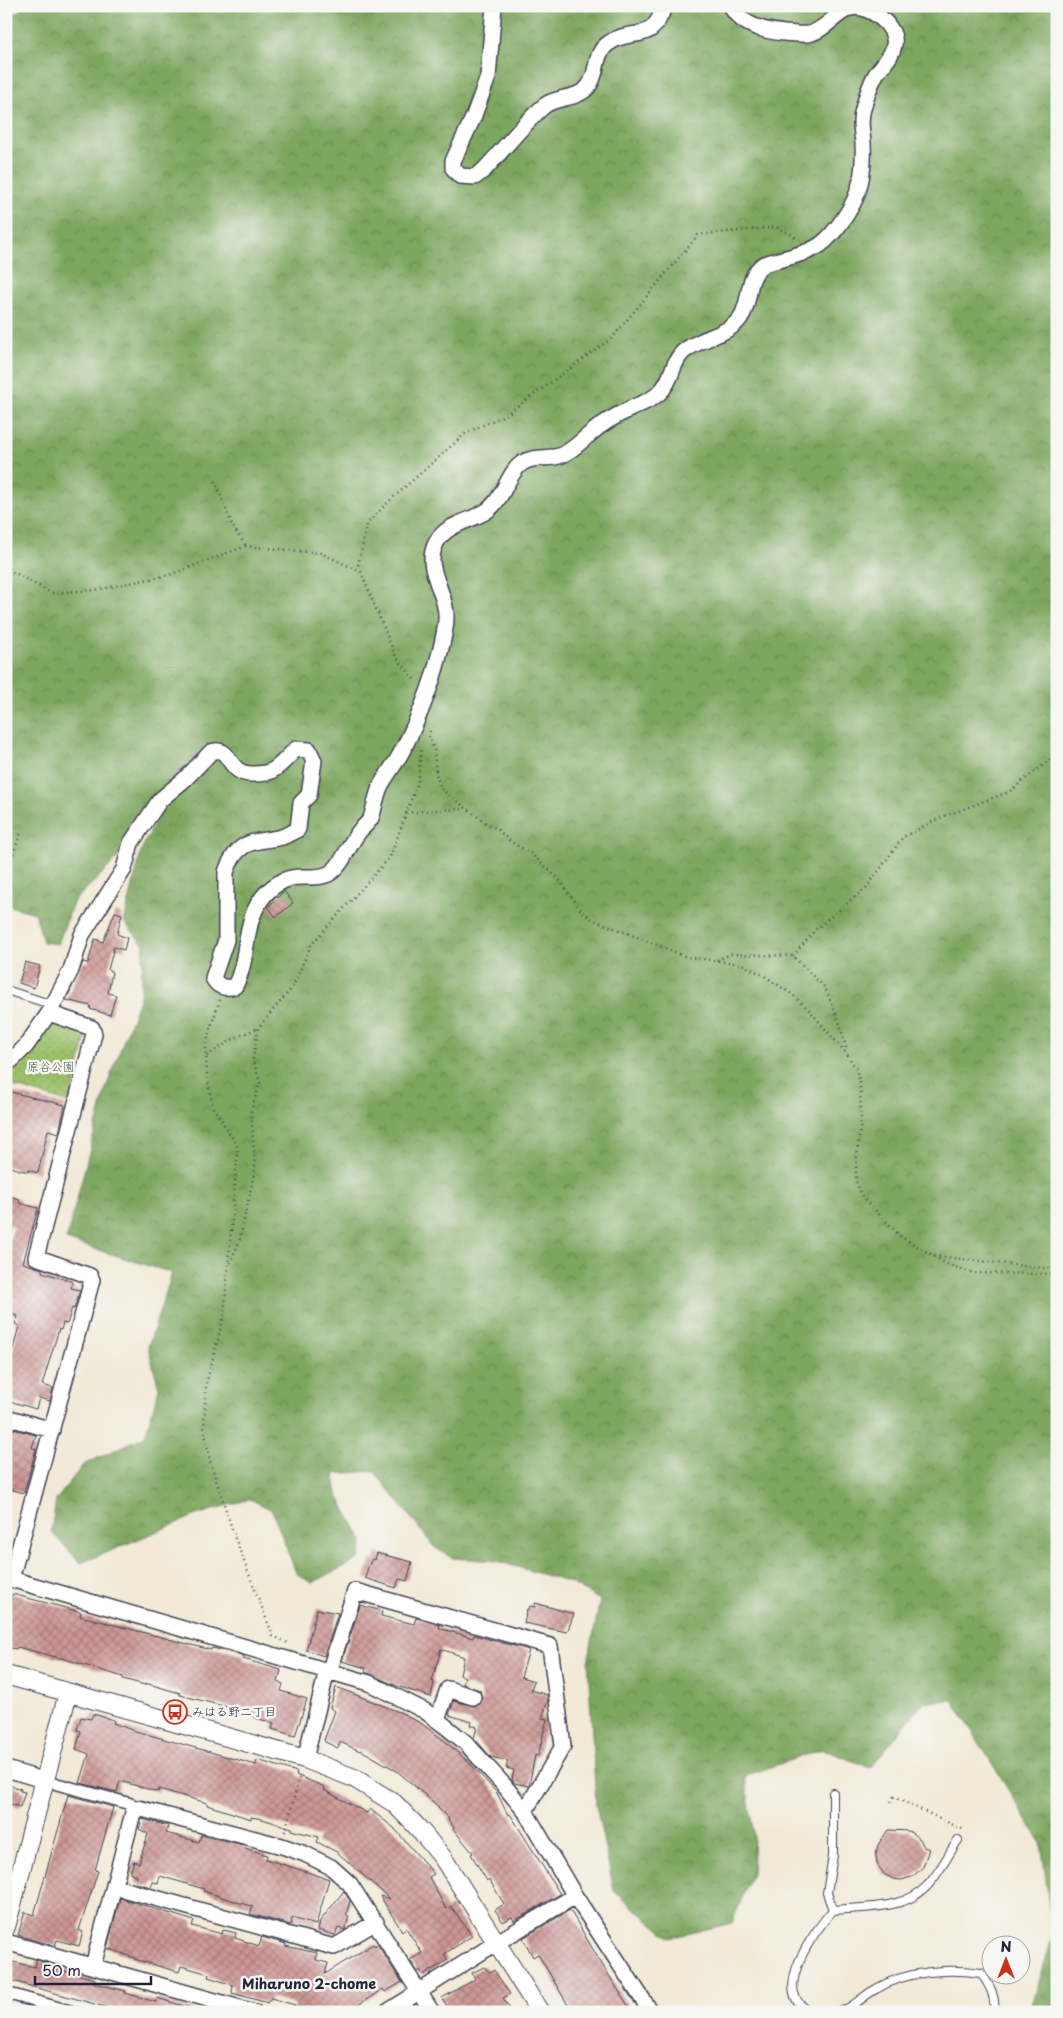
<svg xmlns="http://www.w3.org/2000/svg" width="1063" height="2018" viewBox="0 0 1063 2018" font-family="'Playpen Sans','Klee One',sans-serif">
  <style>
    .forest { fill: url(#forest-crowns); stroke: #50644c }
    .park { fill: url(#park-dots); stroke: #5f7152 }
    .building { fill: url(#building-cross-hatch) }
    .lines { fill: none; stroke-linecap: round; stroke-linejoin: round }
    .service-casing { stroke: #414052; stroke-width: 10 }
    .pedestrian-casing { stroke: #414052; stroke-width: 14 }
    .minor-casing { stroke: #414052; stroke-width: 18 }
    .tertiary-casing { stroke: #414052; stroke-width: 20 }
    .path { stroke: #414052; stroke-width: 2.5; stroke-dasharray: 1 4; stroke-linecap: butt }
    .service { stroke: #fff; stroke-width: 8 }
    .pedestrian { stroke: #fff; stroke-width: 11 }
    .minor { stroke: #fff; stroke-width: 15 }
    .tertiary { stroke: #fff; stroke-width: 18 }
    .labels { text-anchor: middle; stroke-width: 5; stroke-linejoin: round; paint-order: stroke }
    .park-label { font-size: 12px; fill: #4d594b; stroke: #f6f6f2 }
    .poi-label { font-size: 12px; fill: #22223b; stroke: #f6f6f2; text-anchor: start }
    .neighbourhood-label { font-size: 14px; font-weight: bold; fill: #22223b; stroke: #f6f6f2 }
  </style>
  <defs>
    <pattern id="forest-crowns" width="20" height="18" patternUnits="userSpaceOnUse" patternTransform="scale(1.25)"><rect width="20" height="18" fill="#7da65e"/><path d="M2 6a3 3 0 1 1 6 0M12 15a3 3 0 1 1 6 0" fill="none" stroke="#66874f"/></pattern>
    <pattern id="park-dots" width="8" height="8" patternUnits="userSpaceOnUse" patternTransform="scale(1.25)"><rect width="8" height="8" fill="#9cc06a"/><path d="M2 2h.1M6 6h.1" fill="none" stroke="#7f9c58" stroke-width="1.8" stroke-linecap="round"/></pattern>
    <pattern id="building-cross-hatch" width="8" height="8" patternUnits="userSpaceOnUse" patternTransform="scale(1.25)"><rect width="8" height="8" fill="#cd9795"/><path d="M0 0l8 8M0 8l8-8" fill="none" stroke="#a67b7b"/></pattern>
  </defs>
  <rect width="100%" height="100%" fill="#f6f6f2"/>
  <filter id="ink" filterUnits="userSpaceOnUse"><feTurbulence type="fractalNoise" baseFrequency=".02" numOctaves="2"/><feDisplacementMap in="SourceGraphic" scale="10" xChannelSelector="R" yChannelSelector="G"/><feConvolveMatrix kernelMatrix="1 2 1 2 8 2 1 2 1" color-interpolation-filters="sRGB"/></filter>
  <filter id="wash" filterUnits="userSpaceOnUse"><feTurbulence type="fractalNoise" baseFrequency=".0096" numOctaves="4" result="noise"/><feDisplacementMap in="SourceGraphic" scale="20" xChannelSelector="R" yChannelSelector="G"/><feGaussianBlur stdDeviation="1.12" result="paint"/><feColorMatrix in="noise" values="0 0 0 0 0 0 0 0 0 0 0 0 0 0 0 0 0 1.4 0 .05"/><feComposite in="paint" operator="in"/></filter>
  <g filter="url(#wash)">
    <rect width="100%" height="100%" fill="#f2e9d6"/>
    <!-- forest -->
    <path class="forest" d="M27,6H1057V2012H1030L1053,1935L1041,1843L953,1700L924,1702L870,1768L823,1749L745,1776L754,1836L752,1873L732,1923L670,1938L614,1891L596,1806L588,1662L600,1600L571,1583L497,1561L452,1558L434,1547L374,1471L334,1474L337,1494L363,1541L359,1559L312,1583L296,1573L272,1510L250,1499L199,1514L81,1563L51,1532L56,1500L83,1465L145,1436L159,1388L148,1347L172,1273L66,1240L106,1088L140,997L144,945L124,922L142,848L166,802L158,793L116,860L74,901L58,944L43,942L35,913L6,905V19Z"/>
    <!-- park -->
    <path class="park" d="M53,1023L83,1032L86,1037L70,1103L6,1084V1068L47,1024Z"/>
    <g id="blocks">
      <!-- building -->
      <path class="building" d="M284,891L293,903L276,917L268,907Z
        M115,912L122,914L117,934L127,938L124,950L114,947L108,970L112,972L108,993L116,995L110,1015L90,1009L91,1006L66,1000L83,962L88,963L95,939L103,942Z
        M25,962L40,966L34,988L19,983Z
        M6,1091L65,1105L59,1133L48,1130L38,1173L28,1170V1172L6,1166Z
        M6,1195L20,1199L19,1203L38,1208L23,1263L42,1269V1272L73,1282L71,1288L80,1290L74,1309L72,1308L67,1324L63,1323L61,1330L59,1329L42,1385L53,1388L50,1401L39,1398L36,1409L6,1400V1347L13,1349L19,1326L15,1324L18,1316L6,1313V1251L14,1226L6,1225Z
        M6,1427L36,1435L32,1448L36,1449L24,1493L6,1488Z
        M377,1553L412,1562L407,1581L399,1579L396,1588L365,1578L368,1567L372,1559L375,1560Z
        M12,1594L81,1612L80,1616L111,1624L211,1650L212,1648L230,1652L244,1656L243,1659L281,1670L278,1682L283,1684L281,1691L307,1699L295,1736L272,1729L274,1723L255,1718V1716L239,1710L180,1695V1693L145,1683V1685L123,1679V1677L68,1660L17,1647L16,1649L6,1647V1619Z
        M535,1603L574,1614L567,1632L524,1623L527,1609H529L530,1606L535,1607Z
        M360,1605L382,1611L381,1616L414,1624L416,1618L440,1625L439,1628L473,1638L474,1635L529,1650L521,1677L534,1681L531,1690L547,1695L548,1700L542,1718L547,1719L538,1756L535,1755L529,1786L514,1783L512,1780L514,1770L506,1768L508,1761L491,1757L474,1738L477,1727L471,1725L472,1722L449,1715L454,1701L474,1706L480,1704L482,1699L480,1690L463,1684L465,1677L460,1675L464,1657L441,1649L432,1681L434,1682L431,1697L397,1686L365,1672L366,1668L342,1661Z
        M317,1609L338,1613L324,1656L306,1650Z
        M336,1687L404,1714L422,1724L446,1742L467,1761V1760L497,1793L508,1815L510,1814L560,1894L514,1921L512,1917L503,1922L495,1910L504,1904L489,1879L487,1881L471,1854L473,1853L453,1829L454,1828L448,1820L449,1819L438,1808L439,1807L397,1771L361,1750L360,1751L340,1742L338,1748L325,1742L324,1740L335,1711L330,1708Z
        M93,1714L114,1720L113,1723L132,1730L256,1765L257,1760L297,1772L296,1775L325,1787L324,1790L367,1813L370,1809L394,1828L434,1874L429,1877L446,1909L451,1906L472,1936L444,1954L448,1960L423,1975L420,1970L418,1972L410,1960L422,1953L406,1928L402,1931L380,1896L390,1899L337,1852L317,1842L319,1837L291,1830L292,1828L262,1819L251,1817V1819L207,1805V1803L159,1789L158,1792L120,1781L117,1792L80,1783L89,1754L76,1749L81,1731L77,1730L81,1717L91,1719Z
        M6,1784L21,1789L20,1791L25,1792L20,1807L6,1803Z
        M68,1795L113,1807L95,1870L98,1871L79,1930L83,1932L79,1946L57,1940L55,1946L18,1935L25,1912L34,1915Z
        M142,1819L168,1826L166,1833L199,1842L201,1835L243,1845L242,1847L267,1855L266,1859L329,1879L316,1925L292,1918L291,1925L250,1914L253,1907L203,1891L204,1889L160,1876L158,1883L153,1882L151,1887L136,1883L137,1876L130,1873L134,1861L139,1863L148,1834L139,1829Z
        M888,1830L909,1831L920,1839L924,1847L929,1849L923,1867L912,1877L901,1880L893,1879L884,1874L877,1864L876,1856L878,1845Z
        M344,1891L350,1901L346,1915L349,1916L345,1930L338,1928L335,1935L318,1930L320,1921Z
        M120,1898L194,1921L192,1926L222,1934L223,1930L236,1933L235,1938L259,1946L262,1937L286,1944L285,1946L317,1953L316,1960L328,1963L325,1974L373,1944L375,1946L377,1944L402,1982L385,1992L383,1989L358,2005L362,2012H293L295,2005L271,1998L268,2003L232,1993L233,1985L208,1977L209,1974L181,1966L179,1972L134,1959L135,1958L107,1948Z
        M570,1910L598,1958L632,2012H572L538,1954L533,1957L523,1938Z
        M37,1960L48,1964L47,1966L95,1979L94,1983L126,1991L125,1993L156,2002L157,1998L193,2009V2012H123L9,1980L13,1962L35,1967Z
        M484,1967L490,1972L494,1970L510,1994L503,1998L512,2012H450L442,1998L475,1979L472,1973Z"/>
    </g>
  </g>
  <g filter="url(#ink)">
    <use href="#blocks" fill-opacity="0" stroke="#414052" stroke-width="1"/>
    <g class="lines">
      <!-- service casing -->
      <g class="service-casing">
        <path id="service" d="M6,990L53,1005
          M833,1793V1855L827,1893L833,1910
          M813,2012C766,1997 815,1930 833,1910C864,1907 906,1910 928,1885C940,1872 948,1855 958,1840
          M840,2012C853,2008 864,1995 876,1989C906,1971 947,1968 981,1973C990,1986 996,1996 994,2012"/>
      </g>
      <!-- pedestrian casing -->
      <g class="pedestrian-casing">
        <path id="pedestrian" d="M57,1784L131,1804L134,1809
          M6,1993L73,2012"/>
      </g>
      <!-- minor casing -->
      <g class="minor-casing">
        <path id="minor" d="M494,6L488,77L473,118L453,161V168L460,176L475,177L484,170C504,149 522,125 544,106C556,96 577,100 588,87C599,74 593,53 609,43C634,26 652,46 664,6
          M49,1013L92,1028L94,1034L36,1257L90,1276L92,1280L11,1579L369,1683L425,1711L445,1726L465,1742L503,1784L525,1811L575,1896L651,2012
          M6,1063L12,1060L26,1046L49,1013L71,970L82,935L124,869L131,843L160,800L185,779L211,752C232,744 226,776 254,774C260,774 268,773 273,770C282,765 289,755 296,749L309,750L314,761L309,795L301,803L298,829C270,850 242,826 226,872V940L213,978C218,987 225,989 235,986C249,960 243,926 260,901C267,890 279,881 291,878C305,875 323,881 334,870C345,860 349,844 358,833C362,827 368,824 371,818C375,807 376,795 381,785C386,776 392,768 397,760C409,740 418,718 426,697C433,680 447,632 446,615C446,591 423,568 436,543C446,524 468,522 485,512C504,501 508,470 524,462C536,455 550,460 562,455C573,450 581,441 590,434C602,423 617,415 632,408C640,404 652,400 658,394C673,381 671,363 683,352C699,337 729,336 741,317C752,300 745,277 764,264C780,259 800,256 815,248C830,241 848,214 855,199C863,181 864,162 863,143C862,131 859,121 863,109C866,98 870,84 876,74C883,64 892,57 894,45C898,26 868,3 850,8C836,13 827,28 812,33C808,35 802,34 797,34C774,33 742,29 731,6
          M6,1417L52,1430
          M437,1720L448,1689L473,1697
          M305,1759L327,1671L331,1666L355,1591L550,1646L563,1746L525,1811
          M6,1769L46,1781
          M115,1887L334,1947L376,1922
          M6,1942L254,2012
          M93,1966L134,1809L138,1808L282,1846L305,1854L331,1867L350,1884L432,2012
          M387,2012L496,1943L575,1896"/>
      </g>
      <!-- tertiary casing -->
      <g class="tertiary-casing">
        <path id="tertiary" d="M6,1675L305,1759L354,1778L394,1803L421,1831L443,1858L540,2012
          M6,1927L68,1693"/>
      </g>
      <!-- path -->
      <path class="path" d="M215,481L233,527L246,546
        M6,564L13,572L51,593L96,590L169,575L246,546L321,553L361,572L395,655L415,680
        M357,570L367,524L386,504L466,433L507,414L612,338L698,235L776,227L794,236L796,239
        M430,731L429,737L434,750L436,774L441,789L486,823L497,829L511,842L530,853L558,878L582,912L594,920L687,957L742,964L763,975L793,995L809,1010L847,1054L856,1069L860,1083L861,1121L856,1165V1180L859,1190L868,1203L900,1236L949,1265L973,1273L1057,1274
        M406,813L433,810L465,809
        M6,867L11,860L21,832
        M793,956L817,928L867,887L903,837L942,817L1009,792L1057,754
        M717,960L731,954L793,956L825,988L839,1021L847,1051
        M220,1000L210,1029L206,1048L207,1077L213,1107L238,1147L224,1315L206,1385L204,1428L210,1461L235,1538L273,1636L288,1643
        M207,1056L233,1039L258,1028
        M934,1256L1053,1269L1057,1273
        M230,1263L240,1239L255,1169L251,1111L260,1083L253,1059L258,1028L292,988L311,945L390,857L418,782L421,749
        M891,1802L894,1797L962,1829
        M285,1832L300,1775"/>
      <!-- service -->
      <use href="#service" class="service"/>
      <!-- pedestrian -->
      <use href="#pedestrian" class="pedestrian"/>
      <!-- minor -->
      <use href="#minor" class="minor"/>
      <!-- tertiary -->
      <use href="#tertiary" class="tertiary"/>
    </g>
  </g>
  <!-- icons -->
  <defs>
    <g id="bus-ring" transform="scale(1.25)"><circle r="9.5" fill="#f6f6f2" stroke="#c8321e" stroke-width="1.5"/><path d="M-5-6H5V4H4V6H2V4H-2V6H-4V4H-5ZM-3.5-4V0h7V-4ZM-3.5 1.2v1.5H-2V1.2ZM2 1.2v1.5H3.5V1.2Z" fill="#c8321e"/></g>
  </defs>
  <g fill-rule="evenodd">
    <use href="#bus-ring" x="175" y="1712"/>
  </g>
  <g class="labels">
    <!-- park labels -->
    <g class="park-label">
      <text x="51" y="1071">原谷公園</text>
    </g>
    <!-- poi labels -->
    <g class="poi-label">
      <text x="192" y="1716">みはる野二丁目</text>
    </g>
    <!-- neighbourhood labels -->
    <g class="neighbourhood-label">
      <text x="309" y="1989">Miharuno 2-chome</text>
    </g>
  </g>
  <!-- margin -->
  <rect width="1063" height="2018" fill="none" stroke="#f6f6f2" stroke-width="25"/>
  <!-- north arrow -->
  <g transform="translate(1006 1960)"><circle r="24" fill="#f6f6f2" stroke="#a1a1a9"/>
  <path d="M0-4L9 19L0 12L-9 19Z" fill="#c8321e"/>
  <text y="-8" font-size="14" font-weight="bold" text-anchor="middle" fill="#22223b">N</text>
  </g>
  <!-- scale -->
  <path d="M35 1976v8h116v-8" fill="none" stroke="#22223b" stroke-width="2.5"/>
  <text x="42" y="1976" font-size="15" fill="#22223b" stroke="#f6f6f2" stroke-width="4" paint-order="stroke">50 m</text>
</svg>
